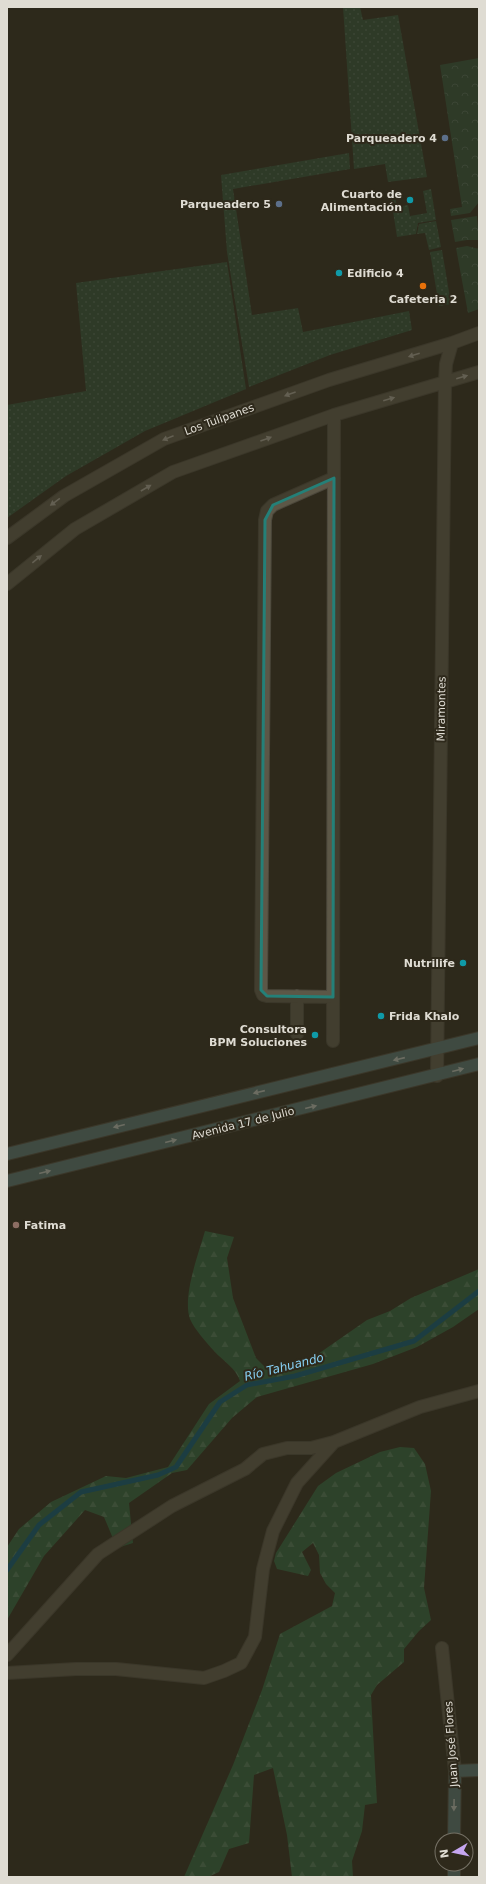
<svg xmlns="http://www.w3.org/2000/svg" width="486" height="1884" viewBox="0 0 486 1884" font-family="'DejaVu Sans',sans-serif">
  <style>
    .grass { fill: url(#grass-dots) }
    .forest { fill: url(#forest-firs) }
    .park { fill: url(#park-crowns) }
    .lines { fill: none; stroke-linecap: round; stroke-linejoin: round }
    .stream { stroke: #085572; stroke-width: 5 }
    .street-casing { stroke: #4b473b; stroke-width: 14 }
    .secondary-casing { stroke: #4b473b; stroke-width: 14 }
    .street { stroke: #5c5747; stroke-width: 12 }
    .secondary { stroke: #55716f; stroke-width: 12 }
    .oneway { fill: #a4a094 }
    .oneway2 { fill: #b6bcb5 }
    .marked { fill: none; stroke: #248078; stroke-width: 3; stroke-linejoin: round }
    .service-dot { fill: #5c6f8a; stroke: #2e291b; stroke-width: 1.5 }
    .culture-dot { fill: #0f9aa8; stroke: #2e291b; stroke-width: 1.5 }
    .food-dot { fill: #e8710a; stroke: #2e291b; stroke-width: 1.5 }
    .education-dot { fill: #8d6e63; stroke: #2e291b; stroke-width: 1.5 }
    .labels { text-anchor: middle; stroke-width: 4; stroke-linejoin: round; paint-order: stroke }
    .poi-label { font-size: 11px; font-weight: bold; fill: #dfdcd3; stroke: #2e291b; text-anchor: end }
    .street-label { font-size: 11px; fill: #dfdcd3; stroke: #2e291b }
    .water-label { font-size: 12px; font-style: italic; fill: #88d2f6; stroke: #2e291b }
  </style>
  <defs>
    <pattern id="grass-dots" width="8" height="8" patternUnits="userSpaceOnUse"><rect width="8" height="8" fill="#2f4e37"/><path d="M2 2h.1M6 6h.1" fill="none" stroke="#4d6753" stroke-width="1.8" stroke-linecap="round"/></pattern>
    <pattern id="forest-firs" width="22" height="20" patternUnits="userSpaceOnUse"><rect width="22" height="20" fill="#2e613c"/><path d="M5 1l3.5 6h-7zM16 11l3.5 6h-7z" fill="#4c7757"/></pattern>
    <pattern id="park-crowns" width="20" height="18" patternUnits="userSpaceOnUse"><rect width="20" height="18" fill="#2f4e37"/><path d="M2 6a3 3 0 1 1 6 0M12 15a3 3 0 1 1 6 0" fill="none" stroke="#4d6753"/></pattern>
  </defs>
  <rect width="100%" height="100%" fill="#2e291b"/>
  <!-- grass -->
  <path class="grass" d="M343,7H360L363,20L398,15L427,177L388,182L385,164L354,169Z
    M349,153L350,169L233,189L252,315L298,308L303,332L409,311L412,330L330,355L249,387L227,252L221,175Z
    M431,189L436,220L418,223L416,234L397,237L391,198L395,197L397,207L408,205L410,216L427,213L423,191Z
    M436,221L441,247L429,250L425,233L417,234L419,224Z
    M442,250L451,304L439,306L430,252Z
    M227,262L246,389L145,431L66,476L7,518V405L86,391L76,283Z"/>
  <!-- forest -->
  <path class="forest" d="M205,1231L234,1237L227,1258L233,1298L256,1358L268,1370H295L367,1320L390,1311L411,1298L479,1269V1309L453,1327L417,1347L373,1364L257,1397L232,1418L187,1470L172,1473L129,1503L133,1543L117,1548L104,1517L85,1510L44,1556L7,1620V1547L19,1529L51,1502L106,1476L126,1478L168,1467L209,1404L240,1381C236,1368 223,1361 214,1351C206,1342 195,1330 190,1319C182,1296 199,1253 205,1231Z
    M400,1447L414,1448L425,1464L431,1491L424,1588L431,1620L419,1631L404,1649V1662L377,1685L371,1695L377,1803L365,1805L362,1831L352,1861L353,1877H292L287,1835L273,1768L254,1775L249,1843L229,1849L219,1872L208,1877H184L233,1765L262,1690L280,1634L332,1606L335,1593L326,1584L320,1573L319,1555L313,1543L302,1552L311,1570L308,1576L277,1569L274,1561L276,1553L318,1486L336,1473L380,1452Z"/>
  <!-- park -->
  <path class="park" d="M479,58V202L470,213L451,216L450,209L462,207L440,65Z
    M477,216L479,240H467L455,242L451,220Z
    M467,246L479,249V309L468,313L456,248Z"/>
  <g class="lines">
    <!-- stream -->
    <path class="stream" d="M7,1570L39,1525L81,1492L158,1475L176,1467L220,1402L247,1385L295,1376L414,1341L479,1291"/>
    <!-- street casing -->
    <g class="street-casing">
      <path id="street" d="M7,538L64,496L164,439L329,380L452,343L479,333
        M7,584L75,529L173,472L334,415L479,372
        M297,996V1034
        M333,997L267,996L263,995L261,990L265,520L267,511L273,505L334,478
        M333,1041L334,415
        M437,1076L445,382L446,364L452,343
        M442,1648L455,1771
        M7,1655L98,1554L172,1506L245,1469L263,1454L287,1448H311L334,1442L420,1407L479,1391
        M7,1673L76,1669H116L204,1678L224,1671L241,1663L255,1637L263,1569L273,1531L297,1483L334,1442"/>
    </g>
    <!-- secondary casing -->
    <g class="secondary-casing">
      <path id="secondary" d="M7,1154L479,1038
        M7,1181L479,1064
        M454,1840L455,1771L479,1770
        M454,1877V1864"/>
    </g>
    <!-- street -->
    <use href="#street" class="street"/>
    <!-- secondary -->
    <use href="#secondary" class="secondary"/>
  </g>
  <!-- one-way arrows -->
  <defs><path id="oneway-solid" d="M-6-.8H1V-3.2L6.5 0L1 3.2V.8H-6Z"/></defs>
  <g class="oneway">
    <use href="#oneway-solid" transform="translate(414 355) rotate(163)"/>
    <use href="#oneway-solid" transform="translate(462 377) rotate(-16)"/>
    <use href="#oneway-solid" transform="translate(290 394) rotate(160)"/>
    <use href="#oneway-solid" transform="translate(389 399) rotate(-16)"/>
    <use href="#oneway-solid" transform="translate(168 438) rotate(158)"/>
    <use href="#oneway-solid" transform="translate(266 439) rotate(-20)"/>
    <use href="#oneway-solid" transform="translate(146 488) rotate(-30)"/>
    <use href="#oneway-solid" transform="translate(55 502) rotate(144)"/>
    <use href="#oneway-solid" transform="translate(37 559) rotate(-39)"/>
  </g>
  <g class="oneway2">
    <use href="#oneway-solid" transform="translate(399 1059) rotate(167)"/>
    <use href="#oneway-solid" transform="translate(458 1070) rotate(-15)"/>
    <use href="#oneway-solid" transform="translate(259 1092) rotate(167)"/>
    <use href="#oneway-solid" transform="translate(311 1107) rotate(-14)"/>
    <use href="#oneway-solid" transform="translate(119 1126) rotate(166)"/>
    <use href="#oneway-solid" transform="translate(171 1141) rotate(-14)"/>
    <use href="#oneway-solid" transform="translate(45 1172) rotate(-14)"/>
    <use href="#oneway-solid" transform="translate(454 1805) rotate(91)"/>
  </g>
  <!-- marked area -->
  <path d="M0 0H486V1884H0ZM334,478L333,997L267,996L261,990L265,520L273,505Z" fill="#2e291b" fill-opacity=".55" fill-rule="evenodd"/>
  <path class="marked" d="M334,478L333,997L267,996L261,990L265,520L273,505Z"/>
  <!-- markers -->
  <g class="service-dot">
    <circle cx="445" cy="138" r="4"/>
    <circle cx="279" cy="204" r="4"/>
  </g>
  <g class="culture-dot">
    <circle cx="410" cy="200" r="4"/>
    <circle cx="339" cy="273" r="4"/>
    <circle cx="463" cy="963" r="4"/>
    <circle cx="381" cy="1016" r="4"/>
    <circle cx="315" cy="1035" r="4"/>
  </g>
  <circle class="food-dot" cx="423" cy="286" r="4"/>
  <circle class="education-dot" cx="16" cy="1225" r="4"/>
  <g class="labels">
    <!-- poi labels -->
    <g class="poi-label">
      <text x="437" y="142">Parqueadero 4</text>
      <text x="402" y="198">Cuarto de<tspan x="402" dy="13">Alimentación</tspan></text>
      <text x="271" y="208">Parqueadero 5</text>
      <text x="347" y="277" text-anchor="start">Edificio 4</text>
      <text x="423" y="303" text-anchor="middle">Cafeteria 2</text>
      <text x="455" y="967">Nutrilife</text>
      <text x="389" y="1020" text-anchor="start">Frida Khalo</text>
      <text x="307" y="1033">Consultora<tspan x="307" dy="13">BPM Soluciones</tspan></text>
      <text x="24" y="1229" text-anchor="start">Fatima</text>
    </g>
    <!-- street labels -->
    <g class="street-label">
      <text transform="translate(219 419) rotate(-20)" y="4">Los Tulipanes</text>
      <text transform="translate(441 709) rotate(-89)" y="4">Miramontes</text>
      <text transform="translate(243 1123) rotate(-14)" y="4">Avenida 17 de Julio</text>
      <text transform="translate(451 1744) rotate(-94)" y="4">Juan José Flores</text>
    </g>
    <!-- water labels -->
    <g class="water-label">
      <text transform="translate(284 1367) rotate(-14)" y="4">Río Tahuando</text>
    </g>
  </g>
  <!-- border -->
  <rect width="486" height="1884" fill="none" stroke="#dfdcd3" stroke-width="16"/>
  <!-- north arrow -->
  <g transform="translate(454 1852) rotate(261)"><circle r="19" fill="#2e291b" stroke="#757165"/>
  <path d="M0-3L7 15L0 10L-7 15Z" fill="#c6a6f0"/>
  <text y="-6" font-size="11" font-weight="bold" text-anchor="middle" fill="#dfdcd3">N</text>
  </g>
</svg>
